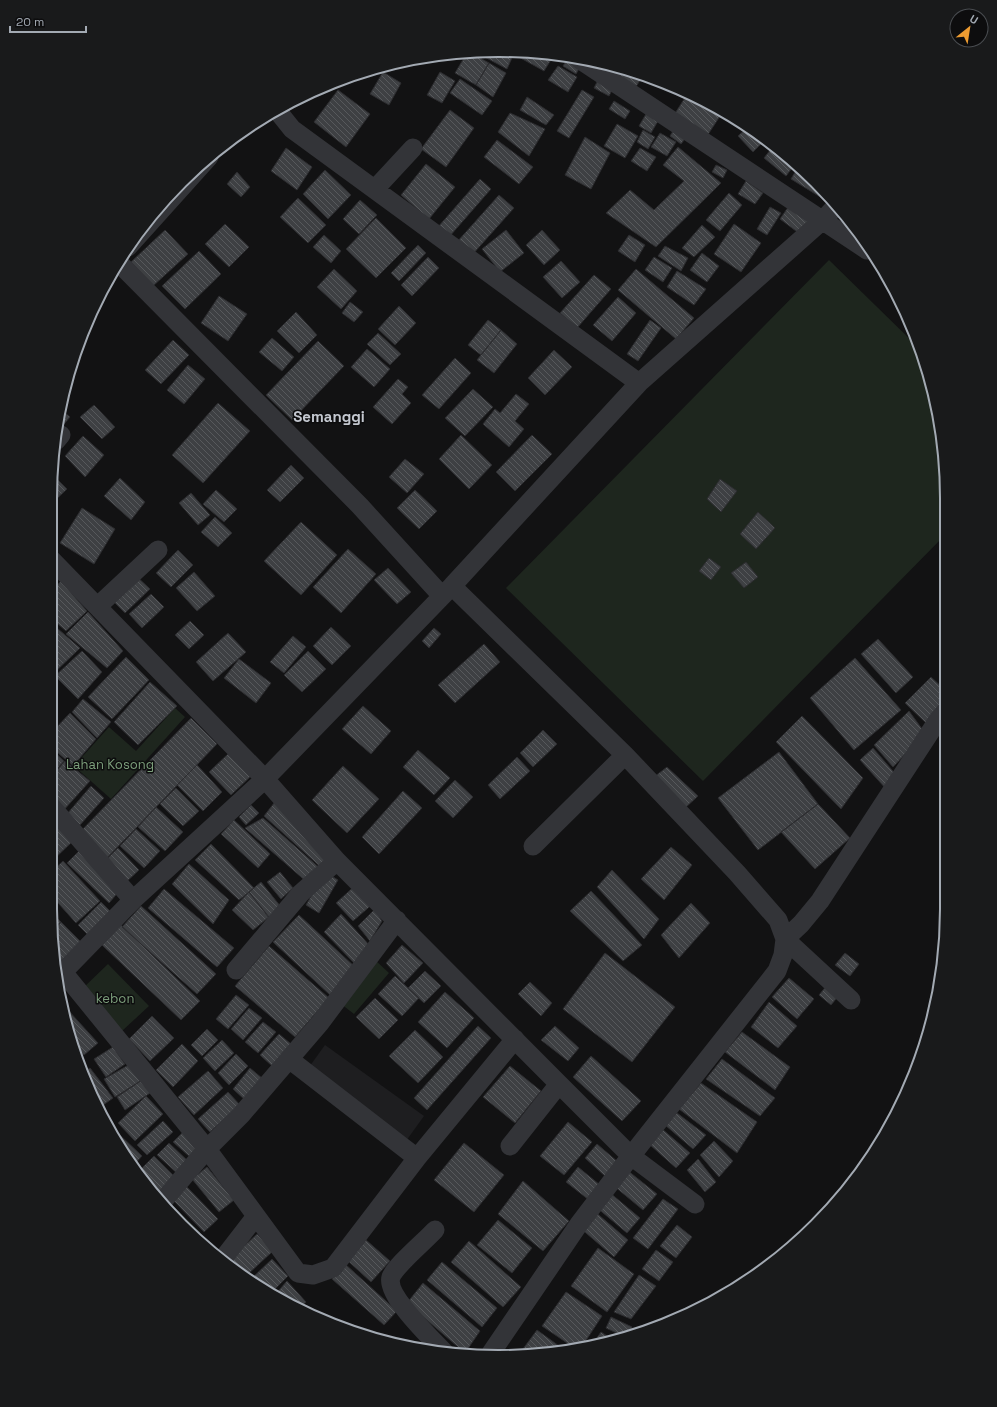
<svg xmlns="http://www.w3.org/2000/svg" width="997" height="1407" viewBox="0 0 997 1407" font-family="'Space Grotesk',sans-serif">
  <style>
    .built { fill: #1e1e20 }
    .green { fill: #1e261e }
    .building { fill: url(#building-back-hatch); stroke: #2c2c2f }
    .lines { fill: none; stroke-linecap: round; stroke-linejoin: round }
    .minor { stroke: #333438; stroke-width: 19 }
    .labels { text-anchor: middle; stroke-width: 3; stroke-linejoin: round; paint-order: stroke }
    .park-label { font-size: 13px; fill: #7c9e7b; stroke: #0d0d0e }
    .quarter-label { font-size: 15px; font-weight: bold; fill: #c4c8d0; stroke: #0d0d0e }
    .rim { fill: none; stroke: #a3aab3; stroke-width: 2 }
  </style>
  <defs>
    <pattern id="building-back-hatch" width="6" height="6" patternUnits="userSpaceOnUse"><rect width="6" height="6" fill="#3e4043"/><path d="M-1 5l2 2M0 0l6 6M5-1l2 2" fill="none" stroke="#57595c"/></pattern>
  </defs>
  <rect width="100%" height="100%" fill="#121213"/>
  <!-- built -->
  <path class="built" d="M325,1045L424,1116L406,1141L307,1070Z"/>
  <!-- green -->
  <path class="green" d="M829,260L921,350L943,440L944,536L703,781L506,588Z
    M175,708L185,717L111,799L74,766L109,727L136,751Z
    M374,959L389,973L354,1014L341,1004Z
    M108,964L149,1006L122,1031L81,990Z
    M173,1206L200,1232L196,1237L170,1208Z"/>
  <!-- building -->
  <path class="building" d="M515,51L507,69L481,55L482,52Z
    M520,51H528L554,55L544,71L517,56Z
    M467,53H471L489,63L476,85L455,73Z
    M568,58L581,65L576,74L563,66Z
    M489,63L506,73L493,97L476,85Z
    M614,65L643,76L635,88L610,71Z
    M558,66L577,77L568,92L548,80Z
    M383,72L401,83L389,105L370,94Z
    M440,72L455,81L442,103L427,95Z
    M599,78L614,86L609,96L594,88Z
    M460,79L492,101L482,115L450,93Z
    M670,86L681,90L679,93Z
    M338,90L370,114L346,147L314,122Z
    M582,90L594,97L569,138L557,131Z
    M688,93L697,96L722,113L707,136L674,115Z
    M527,97L554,115L546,125L520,110Z
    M614,101L630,111L625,119L609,109Z
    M450,110L474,128L446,167L421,149Z
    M510,113L545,129L529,156L498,132Z
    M646,114L658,121L651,133L639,126Z
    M617,124L638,136L625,158L604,146Z
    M675,128L687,136L681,144L670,136Z
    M747,128L766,139L753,152L738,136Z
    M643,130L655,137L648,149L637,142Z
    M660,133L676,142L667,156L651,147Z
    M585,137L610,153L591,189L565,175Z
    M497,140L533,167L519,184L484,157Z
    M774,145L795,164L786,176L764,158Z
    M678,147L721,183L656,247L606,213L630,190L654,210L684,181L663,165Z
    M286,148L312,167L297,190L271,171Z
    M640,148L656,157L647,171L631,161Z
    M426,164L455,187L429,219L401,195Z
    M716,165L727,170L723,178L712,172Z
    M798,167L832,200L830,203L791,179Z
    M325,170L351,195L328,219L303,194Z
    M237,172L250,187L241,197L227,184Z
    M480,179L491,189L449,237L438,227Z
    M746,181L763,193L755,204L738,194Z
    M729,193L742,205L720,231L706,220Z
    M499,195L514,208L472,255L457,242Z
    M298,198L326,225L308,243L280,217Z
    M360,200L377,215L359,234L343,219Z
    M791,203L814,219L800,234L780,219Z
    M770,207L781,213L767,235L757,229Z
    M376,218L406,248L376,278L346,249Z
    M225,224L249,247L229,267L205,244Z
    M734,224L761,243L741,272L714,254Z
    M702,225L715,237L694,257L682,248Z
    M165,230L188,254L153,286L131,262Z
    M506,230L524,253L500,272L482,249Z
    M542,230L560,250L544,265L526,245Z
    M324,235L341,251L331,263L313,247Z
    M629,235L645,245L635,262L618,251Z
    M418,245L426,253L399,281L391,273Z
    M665,246L688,258L681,271L658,256Z
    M199,251L221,274L185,309L162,286Z
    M702,253L719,266L707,282L690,270Z
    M428,257L439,268L412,296L401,285Z
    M654,257L672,268L663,282L645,270Z
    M561,261L580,282L562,298L543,277Z
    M334,269L357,291L341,309L317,287Z
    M636,269L694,318L676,339L618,290Z
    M677,271L706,289L694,305L667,287Z
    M594,275L611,289L577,328L560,313Z
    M219,296L247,314L228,341L201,323Z
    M618,297L636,313L612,341L593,325Z
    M350,302L363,312L354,322L342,313Z
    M399,306L416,323L395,345L378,329Z
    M296,312L317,335L299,353L277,331Z
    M488,320L501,330L481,355L468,345Z
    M650,320L661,328L638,361L627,354Z
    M501,330L517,344L494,373L477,360Z
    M378,333L401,354L390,365L367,344Z
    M272,338L294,357L282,371L259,352Z
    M173,340L189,355L161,384L145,370Z
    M318,341L344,366L292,420L266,395Z
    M367,349L390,369L374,387L351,367Z
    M554,350L572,367L545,395L528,378Z
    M455,358L471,373L439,409L422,395Z
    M188,365L205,379L184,404L167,390Z
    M398,379L408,387L402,394L411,403L392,424L373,407Z
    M473,389L493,407L465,436L445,418Z
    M516,394L529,404L515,421L524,429L509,447L483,424L495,409L500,413Z
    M218,403L250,431L203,483L172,455Z
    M94,405L115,427L102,439L80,417Z
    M59,408L70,417L57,432L59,411Z
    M461,435L492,465L469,489L439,459Z
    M532,435L552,454L515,491L496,472Z
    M83,436L104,455L85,477L65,456Z
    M405,459L424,474L407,493L389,477Z
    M291,465L304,478L280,502L267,490Z
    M53,475L67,489L50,505L52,476Z
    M120,478L145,502L131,520L104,496Z
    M720,479L737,491L721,512L707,499Z
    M216,490L237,509L224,522L203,504Z
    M415,490L437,511L419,529L397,508Z
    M191,493L210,515L198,525L179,503Z
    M82,508L115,529L94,564L60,543Z
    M758,512L775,528L756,549L740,534Z
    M215,517L232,533L218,547L201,532Z
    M301,522L337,555L301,595L264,561Z
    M348,549L376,574L341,613L313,587Z
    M178,550L193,565L171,587L156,573Z
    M709,558L721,567L711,580L699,571Z
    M746,562L758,577L744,588L731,573Z
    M388,568L411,592L397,604L374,580Z
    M194,572L215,596L197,611L176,588Z
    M134,574L150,589L125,613L110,598Z
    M61,581L87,611L66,631L50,617V593Z
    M151,594L164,607L142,628L129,614Z
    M88,612L123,651L107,668L66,634Z
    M190,621L204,635L189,649L175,635Z
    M50,622L80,648L53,674L50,671Z
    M331,627L351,646L332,665L313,646Z
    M434,628L441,634L429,648L422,641Z
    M228,633L246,652L213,681L196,662Z
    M293,636L306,647L284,673L270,662Z
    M878,639L913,677L896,693L861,654Z
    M484,644L500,662L455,703L438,685Z
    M82,651L102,672L78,699L55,676Z
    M308,651L326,669L302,692L284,675Z
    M126,657L149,680L112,719L88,697Z
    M855,658L901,710L854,750L810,698Z
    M239,659L271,683L256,703L224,678Z
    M931,677L945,690V702L926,723L905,703Z
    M150,682L177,706L138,745L114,722Z
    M83,699L111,722L97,738L72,712Z
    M363,706L391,731L371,754L342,729Z
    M909,711L925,733L893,767L874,745Z
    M70,713L96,739L73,766L50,746V725L55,729Z
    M802,716L863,778L841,809L776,742Z
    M191,718L217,744L104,861L77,835Z
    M543,730L557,744L533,767L520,753Z
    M50,748L64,761L50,777Z
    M873,748L898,777L887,790L860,760Z
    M418,750L450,778L434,795L403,767Z
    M230,752L252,775L231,795L209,772Z
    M779,752L818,804L758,850L718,798Z
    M517,757L530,771L500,799L488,785Z
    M65,761L90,781L62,812L50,799V778Z
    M197,765L222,792L203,811L177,785Z
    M343,766L379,799L347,833L312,800Z
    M667,767L698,796L685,808L654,777Z
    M455,780L473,797L453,818L435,801Z
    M91,786L104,798L80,825L67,814Z
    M176,788L199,811L183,826L160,804Z
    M403,791L422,808L379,854L362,837Z
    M278,798L330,859L325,871L264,816Z
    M818,804L850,838L815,869L781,832Z
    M251,805L259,813L246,825L239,817Z
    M156,807L183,832L165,851L138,827Z
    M263,818L323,871L309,884L245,828Z
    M234,820L270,854L258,868L221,834Z
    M61,823L76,838L51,862L50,834Z
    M136,829L160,851L144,868L120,846Z
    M211,844L254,888L239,900L195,860Z
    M671,847L692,865L664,900L641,879Z
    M118,848L139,870L124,884L103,863Z
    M80,850L121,889L109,903L67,863Z
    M63,861L100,901L76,923L50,894V873Z
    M189,864L229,900L213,924L172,884Z
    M612,870L659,919L644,939L597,887Z
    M280,872L293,888L281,899L267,882Z
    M325,872L338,880L319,913L306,905Z
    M261,882L281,907L269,918L249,892Z
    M358,883L375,902L353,921L336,903Z
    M164,889L234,948L217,967L148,908Z
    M591,891L642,945L623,961L570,911Z
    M249,892L269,917L253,930L232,910Z
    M101,902L114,915L91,938L78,925Z
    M691,903L710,923L679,958L661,935Z
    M141,906L216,974L197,994L122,927Z
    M375,909L382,921L370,941L358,926Z
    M50,911L61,922L53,929Z
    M341,914L370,946L357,966L324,932Z
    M299,915L356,968L330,995L273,942Z
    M61,922L84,945L62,966L57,961L53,931Z
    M121,925L200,1001L181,1020L102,945Z
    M402,945L423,963L404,983L386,963Z
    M269,946L329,998L295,1037L235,986Z
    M605,953L675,1007L632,1062L563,1009Z
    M845,953L859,964L850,976L835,965Z
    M425,971L441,986L424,1003L408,988Z
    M395,976L419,998L402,1016L378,994Z
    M789,978L814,999L797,1019L772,997Z
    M530,982L552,1003L541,1016L518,994Z
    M828,984L840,994L831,1005L819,995Z
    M445,992L474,1018L447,1048L418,1022Z
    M236,995L249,1005L228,1029L216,1019Z
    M375,998L398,1020L379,1039L356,1017Z
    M769,1002L797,1026L778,1048L751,1027Z
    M249,1008L262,1018L243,1040L231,1029Z
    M67,1009L98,1043L84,1055L71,1040L65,1025L64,1012Z
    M152,1016L174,1038L150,1061L129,1039Z
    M263,1022L276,1032L258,1053L245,1042Z
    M478,1026L491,1038L427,1110L414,1098Z
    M555,1026L579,1048L568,1061L541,1040Z
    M207,1029L218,1040L202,1056L191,1045Z
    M415,1030L443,1057L418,1083L389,1056Z
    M742,1032L790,1067L775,1090L725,1052Z
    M279,1034L291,1044L272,1066L260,1055Z
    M222,1040L234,1053L215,1071L203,1058Z
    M182,1044L198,1061L173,1087L156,1070Z
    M72,1045L82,1056L77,1060Z
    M113,1047L125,1064L106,1077L94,1059Z
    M236,1054L248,1066L229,1085L218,1073Z
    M591,1056L641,1101L622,1121L573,1077Z
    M722,1059L775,1098L760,1116L706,1079Z
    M132,1063L142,1080L115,1097L104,1079Z
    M510,1066L541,1091L515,1123L483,1097Z
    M90,1068L113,1098L99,1108L82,1073Z
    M250,1068L263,1079L245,1100L233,1089Z
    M208,1071L223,1088L194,1115L178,1097Z
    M145,1078L153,1091L125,1110L117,1097Z
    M701,1083L757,1122L737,1153L679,1109Z
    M228,1092L240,1105L210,1132L198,1119Z
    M146,1096L163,1114L135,1141L118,1123Z
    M677,1113L706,1135L693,1149L665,1125Z
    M163,1121L173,1132L147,1155L137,1145Z
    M568,1122L592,1142L564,1175L540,1156Z
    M661,1128L690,1153L676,1168L649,1144Z
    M184,1131L201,1147L190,1157L173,1142Z
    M121,1136L142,1156L133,1166L125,1157L116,1141Z
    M714,1141L733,1161L719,1177L700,1155Z
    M169,1143L190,1163L179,1175L157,1155Z
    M464,1143L504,1175L474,1212L434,1180Z
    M597,1144L618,1162L606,1177L585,1158Z
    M154,1156L176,1178L159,1195L138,1172Z
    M698,1159L716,1182L705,1192L687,1170Z
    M207,1167L234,1200L219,1212L192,1179Z
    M578,1167L600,1185L589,1200L566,1182Z
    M627,1170L657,1194L643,1210L614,1186Z
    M523,1181L569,1221L543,1251L498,1214Z
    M185,1185L218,1219L204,1232L171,1198Z
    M609,1192L640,1218L627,1233L596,1207Z
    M663,1199L678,1209L648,1249L633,1238Z
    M593,1210L628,1240L614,1257L579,1227Z
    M498,1220L532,1248L512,1273L477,1245Z
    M677,1225L692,1237L676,1258L660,1246Z
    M257,1234L273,1251L246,1276L227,1262Z
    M366,1240L390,1261L371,1282L348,1261Z
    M469,1241L521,1287L503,1307L451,1262Z
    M598,1248L634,1274L607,1312L571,1286Z
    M656,1250L673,1262L659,1281L642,1269Z
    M272,1259L288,1276L270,1294L250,1280Z
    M442,1262L497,1308L482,1327L427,1280Z
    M345,1264L397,1311L384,1325L332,1279Z
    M639,1275L656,1286L631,1319L614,1312Z
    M287,1281L306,1302L299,1309L274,1296Z
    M423,1283L480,1331L465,1353L407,1303Z
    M566,1292L602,1316L581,1348L576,1349L542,1326Z
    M611,1317L632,1327L628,1337H625L606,1328Z
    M537,1330L566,1351L557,1353H520Z
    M601,1332L613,1340L592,1345Z"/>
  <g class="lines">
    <!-- minor -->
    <path class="minor" d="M579,59L867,250
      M276,109L292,129L639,383
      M375,189L413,148
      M128,247L209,157
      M118,262L360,506L442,596
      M56,441L61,435
      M50,558L265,779L337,861L559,1084L631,1156L695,1204
      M452,586L625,755L737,873L778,920L785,939L783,955L777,971L631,1156L579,1224L491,1353
      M98,606L158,550
      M50,805L133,900
      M533,846L625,755
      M236,970L301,893L337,861
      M63,972L207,1149L298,1273L313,1275L333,1268L417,1158L515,1039
      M59,976L133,900L265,779L452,586L639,383L823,220L837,205
      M851,1000L785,939L801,924L820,901L938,720L945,712
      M289,1059L417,1158
      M510,1146L559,1084
      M163,1201L207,1149L241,1115L320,1023L397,920
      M435,1230C426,1240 395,1266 391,1277C385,1295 433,1340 445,1353
      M222,1260L256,1216"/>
  </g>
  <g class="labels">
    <!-- park labels -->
    <g class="park-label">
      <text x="110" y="769">Lahan Kosong</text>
      <text x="115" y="1003">kebon</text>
    </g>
    <!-- quarter labels -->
    <g class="quarter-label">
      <text x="329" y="422">Semanggi</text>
    </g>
  </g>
  <!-- crop -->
  <path d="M0 0H997V1407H0ZM498 57H499A441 441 0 0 1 940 498V909A441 441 0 0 1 499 1350H498A441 441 0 0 1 57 909V498A441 441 0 0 1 498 57Z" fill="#191a1b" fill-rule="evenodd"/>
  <path class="rim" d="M498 57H499A441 441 0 0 1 940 498V909A441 441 0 0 1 499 1350H498A441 441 0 0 1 57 909V498A441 441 0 0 1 498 57Z"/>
  <!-- north arrow -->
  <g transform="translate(969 28) rotate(30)"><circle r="19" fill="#0d0d0e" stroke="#494c50"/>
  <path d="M0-3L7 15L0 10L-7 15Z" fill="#ec9b31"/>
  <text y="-6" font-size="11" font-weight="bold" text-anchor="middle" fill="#a3aab3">U</text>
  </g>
  <!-- scale -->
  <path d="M10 26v6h76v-6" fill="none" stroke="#a3aab3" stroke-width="2"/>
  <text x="16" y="26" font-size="12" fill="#a3aab3" stroke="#0d0d0e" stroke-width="3" paint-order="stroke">20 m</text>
</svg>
